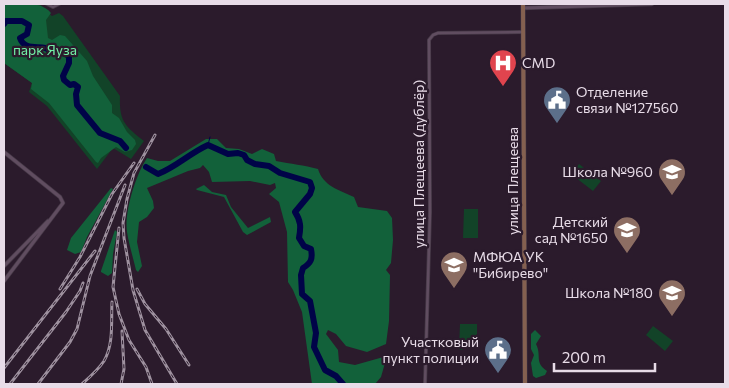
<svg xmlns="http://www.w3.org/2000/svg" width="729" height="388" viewBox="0 0 729 388" font-family="Commissioner,sans-serif">
  <style>
    .green { fill: #124328 }
    .forest { fill: #12613a }
    .lines { fill: none; stroke-linecap: round; stroke-linejoin: round }
    .stream { stroke: #000348; stroke-width: 1 }
    .river { stroke: #000348; stroke-width: 6 }
    .minor-casing { stroke: #463947; stroke-width: 4 }
    .tertiary-casing { stroke: #463947; stroke-width: 4.5 }
    .secondary-casing { stroke: #463947; stroke-width: 5 }
    .minor { stroke: #604d60; stroke-width: 2.5 }
    .tertiary { stroke: #604d60; stroke-width: 3 }
    .secondary { stroke: #846050; stroke-width: 4 }
    .rail-casing { stroke: #9e919f; stroke-width: 3 }
    .rail { stroke: #2b1b2c; stroke-width: 1; stroke-dasharray: 4; stroke-linecap: butt }
    .labels { text-anchor: middle; stroke-width: 4.5; stroke-linejoin: round; paint-order: stroke }
    .park-label { font-size: 14px; fill: #72efa6; stroke: #2b1b2c }
    .poi-label { font-size: 14px; fill: #e8dce8; stroke: #2b1b2c; text-anchor: end }
    .street-label { font-size: 14px; fill: #e8dce8; stroke: #2b1b2c }
  </style>
  <rect width="100%" height="100%" fill="#2b1b2c"/>
  <!-- green -->
  <path class="green" d="M4,4H40L46,11L52,16L59,13L63,16L120,96C119,121 125,126 144,141L131,159L113,148L97,169L47,106L29,92L32,83L4,63Z
    M579,164L601,181L593,191L571,174Z
    M464,209H478V238H463Z
    M460,324H477V334L462,350L459,349Z
    M653,326L673,341L665,351L646,335Z"/>
  <!-- forest -->
  <path class="forest" d="M4,4C18,4 41,0 51,13L46,20L48,38L52,40L60,35L65,36L87,61L93,76L112,105V113L119,118L127,132L135,140L136,144L132,150L125,152L116,147L101,158L98,163L96,162L49,103L31,89L32,83L4,63Z
    M206,139H217L226,148L239,149L252,154L262,149L274,154L276,161C291,164 304,165 318,169C323,186 339,190 354,197L358,207L387,211L392,218L393,240L391,263L386,270L390,275L389,321L386,344L367,352L346,346L336,334L328,330L326,334L338,350L339,362L355,365L387,356L381,377L375,384H312L302,312L293,290L288,282L287,232L279,202L269,194L276,188L275,183L270,185L250,181L212,182L209,172L203,165L200,168L188,171L147,188L153,201L154,208L147,217L139,222L137,242L142,266L138,272L136,270C133,257 129,245 127,232C124,212 136,174 147,158L158,161H170Z
    M204,185L212,192L226,195L231,207L248,228L270,217L271,222L247,235L243,232L224,197L197,190L196,189Z
    M111,188L113,189L87,237L81,252L75,254L67,250L71,238Z
    M115,230L117,232L113,254L112,273L108,276L101,272V271Z
    M535,330L541,336L536,344C542,356 534,362 547,371L545,375L536,378L533,376L531,363L534,355L531,349V334Z"/>
  <g class="lines">
    <!-- stream -->
    <path class="stream" d="M208,145L210,137"/>
    <!-- river -->
    <path class="river" d="M4,24L6,21H22L29,25L27,34L20,38C24,50 37,46 45,48C48,49 50,51 53,51C60,53 63,52 69,56V63L63,76L64,80L70,85L74,84L78,87L76,94L77,105L100,133L120,141L126,148
      M146,167L158,174C176,167 190,153 208,145L228,154L238,153L244,155L247,160L255,164L269,166L280,173L310,182L312,188L310,194L295,212C301,221 301,227 299,238L304,246L311,249C313,259 311,263 303,268L301,275L302,294L310,301L316,333L314,347L325,370L336,376L343,384"/>
    <!-- minor casing -->
    <g class="minor-casing">
      <path id="minor" d="M47,4L53,7L59,4
        M425,384L430,212L429,40L433,35L438,33L523,32"/>
    </g>
    <!-- tertiary casing -->
    <g class="tertiary-casing">
      <path id="tertiary" d="M523,8L652,4
        M4,152L60,197L63,203L4,281
        M4,266L48,221"/>
    </g>
    <!-- secondary casing -->
    <g class="secondary-casing">
      <path id="secondary" d="M523,4L525,384"/>
    </g>
    <!-- minor -->
    <use href="#minor" class="minor"/>
    <!-- tertiary -->
    <use href="#tertiary" class="tertiary"/>
    <!-- secondary -->
    <use href="#secondary" class="secondary"/>
    <!-- rail casing -->
    <g class="rail-casing">
      <path id="rail" d="M155,135L134,173L127,199L123,223L124,238L133,290L145,330L177,384
        M119,228L113,287L119,314L129,340L146,367L152,384
        M60,289L80,257L112,194L134,163
        M137,289L145,304L166,329L189,365
        M4,368L95,251
        M10,384L66,312L80,291L83,283
        M38,384L70,342L77,329L90,276L125,185
        M82,384C90,377 98,370 104,361C114,344 111,321 112,302
        M121,384L124,369L122,331"/>
    </g>
    <!-- rail -->
    <use href="#rail" class="rail"/>
  </g>
  <!-- icons -->
  <defs>
    <g id="hospital-pin" transform="scale(1.4375)"><path d="M0 17L-7.5 6A9.5 9.5 0 1 1 7.5 6Z" fill="#e0444e" stroke="#2b1b2c"/><path d="M-5-5h3v3.5h4V-5h3V5h-3V1.5h-4V5h-3Z" fill="#fff"/></g>
    <g id="civic-pin" transform="scale(1.4375)"><path d="M0 17L-7.5 6A9.5 9.5 0 1 1 7.5 6Z" fill="#5c6f8a" stroke="#2b1b2c"/><path d="M-.6-6.5H3V-4.5H.6V-3L4-1V1h2V6H-6V1h2V-1L-.6-3ZM-1.2 2.5V6h2.4V2.5Z" fill="#fff"/></g>
    <g id="school-pin" transform="scale(1.4375)"><path d="M0 17L-7.5 6A9.5 9.5 0 1 1 7.5 6Z" fill="#8d6e63" stroke="#2b1b2c"/><path d="M0-5L7-2L0 1L-7-2ZM-4 1L0 2.5L4 1V4Q0 6-4 4Z" fill="#fff"/></g>
    <g id="university-pin" transform="scale(1.4375)"><path d="M0 17L-7.5 6A9.5 9.5 0 1 1 7.5 6Z" fill="#8d6e63" stroke="#2b1b2c"/><path d="M0-5L7-2L0 1L-7-2ZM-4 1L0 2.5L4 1V4Q0 6-4 4Z" fill="#fff"/></g>
  </defs>
  <g fill-rule="evenodd">
    <use href="#hospital-pin" x="503" y="63"/>
    <use href="#civic-pin" x="557" y="100"/>
    <use href="#school-pin" x="672" y="172"/>
    <use href="#school-pin" x="627" y="230"/>
    <use href="#university-pin" x="454" y="265"/>
    <use href="#school-pin" x="672" y="293"/>
    <use href="#civic-pin" x="498" y="350"/>
  </g>
  <g class="labels">
    <!-- park labels -->
    <g class="park-label">
      <text x="45" y="55">парк Яуза</text>
    </g>
    <!-- poi labels -->
    <g class="poi-label">
      <text x="522" y="68" text-anchor="start">CMD</text>
      <text x="576" y="97" text-anchor="start">Отделение<tspan x="576" dy="16">связи №127560</tspan></text>
      <text x="653" y="177">Школа №960</text>
      <text x="608" y="227">Детский<tspan x="608" dy="16">сад №1650</tspan></text>
      <text x="473" y="262" text-anchor="start">МФЮА УК<tspan x="473" dy="16">"Бибирево"</tspan></text>
      <text x="653" y="298">Школа №180</text>
      <text x="479" y="347">Участковый<tspan x="479" dy="16">пункт полиции</tspan></text>
    </g>
    <!-- street labels -->
    <g class="street-label">
      <text transform="translate(419 164) rotate(-90)" y="5">улица Плещеева (дублёр)</text>
      <text transform="translate(513 181) rotate(-90)" y="5">улица Плещеева</text>
    </g>
  </g>
  <!-- border -->
  <rect width="729" height="388" fill="none" stroke="#e8dce8" stroke-width="10"/>
  <!-- scale -->
  <path d="M554 363v8h101v-8" fill="none" stroke="#e8dce8" stroke-width="2.5"/>
  <text x="562" y="363" font-size="15" fill="#e8dce8" stroke="#2b1b2c" stroke-width="4" paint-order="stroke">200 m</text>
</svg>
